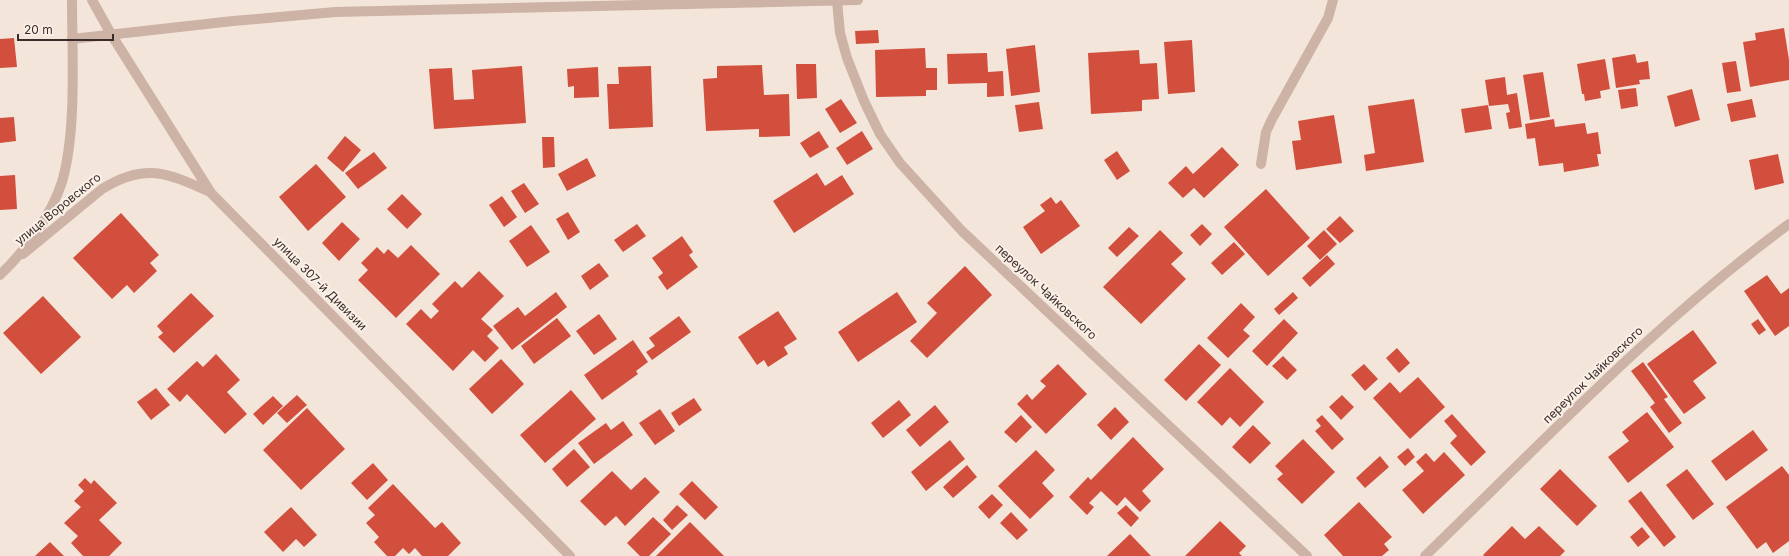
<svg xmlns="http://www.w3.org/2000/svg" width="1789" height="556" viewBox="0 0 1789 556" font-family="Inter,sans-serif">
  <style>
    .building { fill: #d14f3c }
    .lines { fill: none; stroke-linecap: round; stroke-linejoin: round }
    .service { stroke: #cdb3a6; stroke-width: 10 }
    .minor { stroke: #cdb3a6; stroke-width: 10 }
    .tertiary { stroke: #cdb3a6; stroke-width: 10 }
    .labels { text-anchor: middle; stroke-width: 4; stroke-linejoin: round; paint-order: stroke }
    .street-label { font-size: 12px; fill: #392b27; stroke: #fbf0e8 }
  </style>
  <rect width="100%" height="100%" fill="#f4e5db"/>
  <!-- building -->
  <path class="building" d="M1784,28L1789,60V80L1750,87L1743,42L1756,40L1755,33Z
    M878,30L879,43L856,44L855,31Z
    M14,38L17,67L0,68V39Z
    M1192,40L1195,92L1168,94L1164,42Z
    M1035,45L1040,92L1011,96L1006,49Z
    M925,48L926,68H937V90H926V96L876,97L875,50Z
    M1139,50L1140,64L1157,63L1159,99L1142,100V111L1091,114L1088,53Z
    M987,53L988,72L1003,71L1004,96L987,97V83L948,84L947,54Z
    M1635,54L1637,63L1648,61L1650,79L1639,80L1640,84L1616,88L1612,58Z
    M1605,59L1610,89L1600,91L1601,98L1585,101L1584,94H1582L1577,64Z
    M1736,61L1741,91L1727,93L1722,63Z
    M796,64H816L817,98L797,99Z
    M762,65L764,95L789,94L790,136L759,137V129L706,131L703,79L717,78V66Z
    M522,66L526,123L434,129L429,69L452,68L454,100L474,99L472,70Z
    M651,66L653,127L609,129L607,84H619L618,67Z
    M598,67L599,97L574,98V86L568,87L567,69Z
    M1543,72L1550,117L1530,120L1523,75Z
    M1505,77L1507,95L1517,93L1522,127L1509,129L1506,113L1510,112L1508,104L1489,106L1485,80Z
    M1636,88L1638,106L1621,109L1618,90Z
    M1692,89L1700,120L1675,127L1667,96Z
    M841,99L857,123L840,133L825,109Z
    M1414,99L1424,162L1366,171L1364,155L1375,153L1368,106Z
    M1752,99L1756,117L1731,122L1727,104Z
    M1039,102L1043,129L1019,132L1015,105Z
    M1488,105L1492,129L1465,133L1461,109Z
    M1334,115L1342,163L1296,170L1292,141L1301,140L1298,121Z
    M14,117L16,141L0,143V118Z
    M1554,119L1555,127L1585,123L1587,134L1598,132L1601,154H1597L1599,166L1564,172L1563,163L1539,166L1535,138L1527,139L1525,124Z
    M819,131L829,147L810,158L800,143Z
    M862,131L873,149L847,165L836,148Z
    M345,136L361,150L343,172L327,158Z
    M542,137H554L555,167L543,168Z
    M1222,147L1239,165L1204,198L1194,188L1183,198L1168,183L1186,166L1193,174Z
    M1117,151L1130,171L1117,180L1104,160Z
    M374,152L387,168L358,189L345,173Z
    M1778,154L1784,183L1755,190L1749,160Z
    M587,158L596,176L567,191L558,174Z
    M316,164L346,197L308,231L279,197Z
    M817,173L825,186L842,175L854,194L794,233L773,201Z
    M15,175L17,209L0,210V176Z
    M524,183L539,204L525,213L511,191Z
    M1266,189L1310,238L1268,276L1224,227Z
    M402,194L422,214L407,229L387,209Z
    M502,196L517,217L504,227L489,205Z
    M1051,197L1056,204L1061,200L1080,226L1041,254L1023,227L1045,211L1040,205Z
    M568,212L580,232L568,240L556,219Z
    M121,213L159,255L150,263L157,271L134,293L127,285L112,299L73,258Z
    M1340,216L1354,231L1340,243L1326,229Z
    M342,222L360,239L339,261L322,243Z
    M637,224L646,236L623,252L614,240Z
    M1202,224L1212,234L1200,246L1190,235Z
    M531,225L550,252L527,267L509,241Z
    M1129,227L1139,236L1117,257L1108,248Z
    M1160,230L1183,253L1171,264L1186,279L1141,324L1103,287Z
    M1324,230L1337,244L1320,260L1307,246Z
    M682,236L693,252L689,255L698,267L667,290L658,277L663,273L652,258Z
    M1234,242L1245,254L1222,275L1211,263Z
    M411,245L440,274L396,318L358,280L368,270L361,263L377,247L384,254L388,249L398,258Z
    M1327,255L1335,264L1310,287L1302,278Z
    M599,263L609,276L590,290L581,276Z
    M965,266L992,295L927,358L910,341L937,313L927,303Z
    M479,271L504,296L481,319L493,330L487,336L499,348L485,362L473,350L453,371L406,324L421,309L431,319L439,311L432,304L455,281L462,288Z
    M1767,275L1781,294L1789,288V326L1775,336L1744,291Z
    M556,292L567,307L512,350L493,326L518,307L525,316Z
    M897,292L917,322L858,362L838,332Z
    M1293,292L1298,298L1279,315L1274,309Z
    M191,293L214,316L174,353L158,337L163,333L157,326Z
    M43,296L81,337L41,374L3,333Z
    M1241,303L1255,317L1243,330L1250,336L1228,358L1207,338Z
    M778,311L797,339L784,347L788,354L768,367L764,360L757,365L738,337Z
    M599,314L617,339L594,355L576,331Z
    M679,316L691,332L652,360L646,352L655,346L649,338Z
    M557,318L571,336L534,364L521,346Z
    M1284,319L1298,333L1267,366L1252,351Z
    M1758,319L1766,330L1759,335L1751,324Z
    M1693,330L1717,363L1693,381L1706,398L1684,414L1647,364Z
    M633,340L648,362L636,371L638,374L602,400L584,375Z
    M1199,344L1221,365L1186,401L1164,380Z
    M1397,348L1410,363L1399,373L1386,358Z
    M216,354L240,380L227,392L247,414L225,434L187,394L180,402L167,389L197,361L203,367Z
    M1283,356L1297,370L1287,380L1272,366Z
    M501,359L524,384L492,414L469,389Z
    M1643,362L1668,397L1664,399L1682,423L1669,433L1650,407L1655,403L1631,371Z
    M1058,364L1087,394L1046,434L1017,404L1027,394L1032,400L1046,386L1040,381Z
    M1364,364L1378,379L1365,391L1351,375Z
    M1230,368L1264,402L1240,427L1230,417L1222,426L1197,402Z
    M1418,377L1445,407L1410,439L1373,398L1390,382L1400,393Z
    M156,388L170,405L151,420L137,402Z
    M571,390L596,419L545,463L520,435Z
    M297,395L307,405L287,423L277,413Z
    M1342,395L1354,407L1341,420L1329,407Z
    M273,396L283,406L263,425L253,414Z
    M694,398L702,410L679,426L671,413Z
    M899,400L911,415L883,438L871,423Z
    M935,405L949,422L920,447L906,430Z
    M1115,407L1129,422L1111,440L1097,425Z
    M307,408L345,449L301,490L263,450Z
    M660,409L675,431L655,445L639,423Z
    M1647,412L1674,447L1628,483L1608,457L1629,441L1622,432Z
    M1452,414L1486,452L1471,466L1450,443L1457,436L1444,421Z
    M1021,415L1032,427L1016,443L1004,432Z
    M1322,415L1344,439L1332,450L1315,431L1321,426L1316,420Z
    M623,421L633,435L594,464L578,443L606,423L611,430Z
    M1253,425L1271,443L1250,464L1232,447Z
    M1753,430L1768,450L1726,481L1711,461Z
    M1133,437L1164,469L1142,491L1151,501L1140,512L1125,497L1117,506L1101,491L1089,503L1094,507L1087,515L1069,497L1088,477L1091,480Z
    M1303,439L1335,472L1302,504L1277,479L1283,474L1275,466Z
    M950,440L965,459L926,491L911,472Z
    M1408,448L1415,457L1405,466L1397,457Z
    M574,449L590,467L567,487L552,469Z
    M1036,450L1055,470L1042,483L1054,496L1030,519L998,486Z
    M1444,452L1465,475L1423,514L1402,490L1424,471L1416,462L1426,453L1434,462Z
    M1380,456L1389,467L1365,488L1356,478Z
    M373,463L388,480L367,500L351,483Z
    M967,465L977,477L953,498L943,487Z
    M1782,466L1789,475V541L1773,553L1766,542L1757,549L1726,507Z
    M1560,469L1597,506L1577,526L1540,489Z
    M1687,469L1714,504L1693,520L1666,485Z
    M612,471L631,490L645,477L660,492L625,526L616,516L605,526L580,501Z
    M85,478L91,484L94,480L117,503L99,520L122,543L109,556H83L71,543L78,536L64,523L81,507L74,501L84,491L78,485Z
    M692,481L718,507L705,520L679,494Z
    M393,484L435,528L442,522L461,543L448,556H422L415,548L409,554L403,548L395,556H387L374,542L379,537L366,523L375,515L368,508Z
    M1641,491L1676,537L1664,547L1628,501Z
    M992,494L1003,505L989,519L978,507Z
    M1359,502L1392,537L1384,544L1389,550L1382,556H1343L1324,535Z
    M677,505L688,515L672,530L663,520Z
    M1126,505L1139,518L1131,527L1117,513Z
    M291,507L317,535L304,547L296,539L283,552L264,532Z
    M1011,512L1028,530L1017,540L1000,523Z
    M653,517L671,534L649,556H640L627,543Z
    M1220,521L1246,546L1239,553L1242,556H1185Z
    M690,522L724,556H656Z
    M1512,526L1525,539L1539,526L1565,551L1560,556H1484L1483,555Z
    M1642,527L1650,537L1638,547L1630,537Z
    M1130,534L1151,556H1107Z
    M50,542L64,556H35Z"/>
  <g class="lines">
    <!-- service -->
    <path class="service" d="M1261,164L1266,132L1272,119L1328,18L1333,0"/>
    <!-- minor -->
    <path class="minor" d="M92,0L111,34L211,193L570,556
      M837,1L840,33L847,58L864,101L880,134L900,163L962,231L1307,556
      M72,39L233,21L335,12L858,0
      M23,254L102,189C145,162 168,173 210,192
      M1425,556C1543,442 1657,321 1789,224"/>
    <!-- tertiary -->
    <path class="tertiary" d="M0,275C26,250 51,216 62,182C77,130 72,54 72,0"/>
  </g>
  <g class="labels">
    <!-- street labels -->
    <g class="street-label">
      <text transform="translate(58 209) rotate(-39)" y="4">улица Воровского</text>
      <text transform="translate(320 284) rotate(45)" y="4">улица 307-й Дивизии</text>
      <text transform="translate(1046 292) rotate(43)" y="4">переулок Чайковского</text>
      <text transform="translate(1593 375) rotate(-44)" y="4">переулок Чайковского</text>
    </g>
  </g>
  <!-- scale -->
  <path d="M18 34v6h95v-6" fill="none" stroke="#392b27" stroke-width="2"/>
  <text x="24" y="34" font-size="12" fill="#392b27" stroke="#fbf0e8" stroke-width="3" paint-order="stroke">20 m</text>
</svg>
